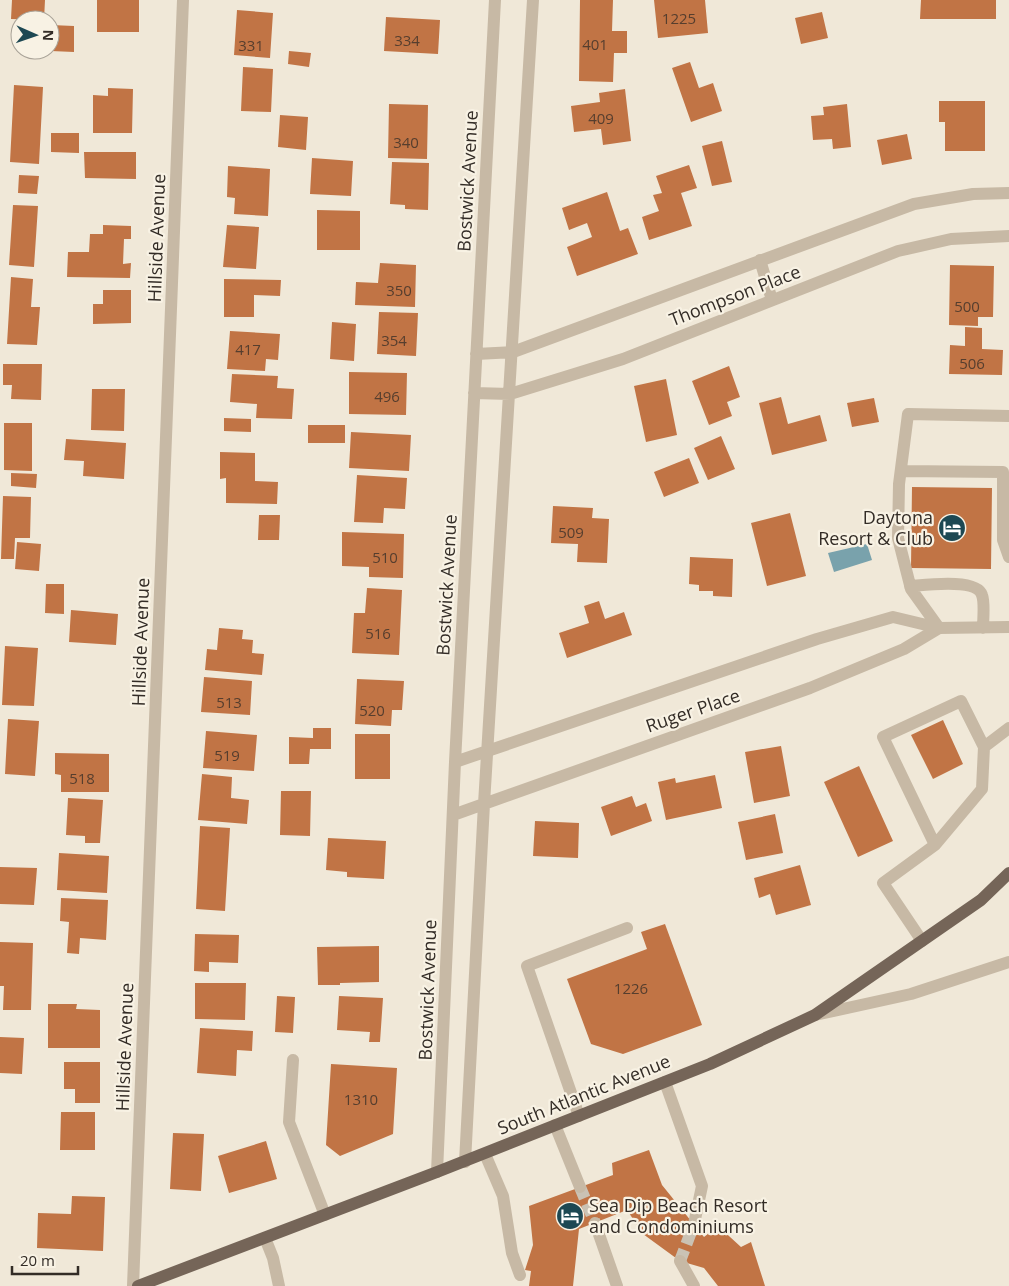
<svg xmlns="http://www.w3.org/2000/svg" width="1009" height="1286" viewBox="0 0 1009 1286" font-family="'Open Sans',sans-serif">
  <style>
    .water { fill: #79a2ac }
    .building { fill: #c17445 }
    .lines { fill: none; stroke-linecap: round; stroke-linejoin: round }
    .minor-tunnel { stroke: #cac2b4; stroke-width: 12; stroke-dasharray: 12 6; stroke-linecap: butt }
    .minor { stroke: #c7b9a5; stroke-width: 12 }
    .major { stroke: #756558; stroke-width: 12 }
    .labels { text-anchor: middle; stroke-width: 4.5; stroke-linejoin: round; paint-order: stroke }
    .number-label { font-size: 15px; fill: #563e2e }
    .street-label { font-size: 18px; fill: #332c26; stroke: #f8f2e4 }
    .poi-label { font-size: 18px; fill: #332c26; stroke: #f8f2e4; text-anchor: end }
  </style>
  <rect width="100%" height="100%" fill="#f0e8d8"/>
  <!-- water -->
  <path class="water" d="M867,544L872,560L834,572L828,553Z"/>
  <!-- building -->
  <path class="building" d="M12,0H45L44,20L11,19Z
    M97,0H139V32H97Z
    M580,0H613L612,31H627V53H614L613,82L579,81Z
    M654,0H705L708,33L658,38Z
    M921,0H996V19H920Z
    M237,10L273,13L270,58L234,55Z
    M822,12L828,38L801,44L795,18Z
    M386,17L440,20L438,54L384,51Z
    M51,25L74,26V52L51,51Z
    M289,51L311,53L309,67L288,64Z
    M690,62L699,88L713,83L722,111L691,122L672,68Z
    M243,67L273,69L271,112L241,111Z
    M14,85L43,87L39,164L10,162Z
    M108,88L133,89L132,133H93V95L108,96Z
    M625,89L631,141L603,145L601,129L574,132L571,106L600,102L599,93Z
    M939,101H985V151H945V122H939Z
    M389,104L428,105L427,159L388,158Z
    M847,104L851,147L833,149L832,139L813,140L811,116L824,115L823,107Z
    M280,115L308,117L306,150L278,147Z
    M51,133H79V153L51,152Z
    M907,134L912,159L882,165L877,140Z
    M722,141L732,182L712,186L702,146Z
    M84,152H136V179L85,178Z
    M312,158L353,161L351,196L310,194Z
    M392,162L429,163L428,210L405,209V205L390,204Z
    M689,165L697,188L681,193L692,226L649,240L642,217L659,211L653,195L662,193L656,176Z
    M228,166L270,169L268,216L234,214L235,198L227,197Z
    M19,175L39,176L37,194L18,193Z
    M607,192L620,231L628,228L638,254L577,276L567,247L592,237L587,223L569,230L562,208Z
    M13,205L38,206L34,267L9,265Z
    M317,210L360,211V250H317Z
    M103,225L131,226V239H124L123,264L131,263L130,278L67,277L68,252H89L90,234H103Z
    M227,225L259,227L256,269L223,267Z
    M380,263L416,265L415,307L355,305L356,282L378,283Z
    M950,265L994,266L993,317H978V326L949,325Z
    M11,277L33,279L31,307H40L37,345L7,344Z
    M224,279L281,280L280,296L254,295V317H224Z
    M103,290H131V323L93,324V304H103Z
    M379,312L418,313L416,356L377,354Z
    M332,322L356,324L354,361L330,359Z
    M965,327L982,328V349L1003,350L1002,375L949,374L950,345L965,346Z
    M230,331L280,334L278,360L266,359L265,371L227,369Z
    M3,364H42L41,400L11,399L12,385H3Z
    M729,366L740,397L727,402L732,416L709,425L692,381Z
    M349,372L407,373L406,415L349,414Z
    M232,374L278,376L277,388L294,389L292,419L256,418L257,404L230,402Z
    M666,379L677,435L646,442L634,386Z
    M92,389H125L124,431L91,430Z
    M781,397L788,424L820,415L827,441L772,455L759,403Z
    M874,398L879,422L852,427L847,403Z
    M224,418L251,419V432L224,431Z
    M4,423H32V471L4,470Z
    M308,425H345V443H308Z
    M351,432L411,435L409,471L349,468Z
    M721,436L735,469L708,480L694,448Z
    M66,439L126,443L124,479L83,476L84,461L64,460Z
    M220,452L255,453V481L278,482L277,504L226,503V478L220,479Z
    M689,458L699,483L664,497L654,472Z
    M11,473L37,474L36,488L11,486Z
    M357,475L407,478L405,509L384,508L383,523L354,522Z
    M912,487L992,488L991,569L911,568Z
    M3,496L31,497L30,538H15L14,559H1Z
    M553,506L593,508L592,518L609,519L607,563L577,562L578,544L551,543Z
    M790,513L806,576L767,586L751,523Z
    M259,515H280L279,540H258Z
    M342,532L404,534L403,578L369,577V567L342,566Z
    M17,542L41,544L39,571L15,569Z
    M690,557L733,559L732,597L713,596V591H699V585L689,584Z
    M46,584H64V614L45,613Z
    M367,588L402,590L399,655L352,653L354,613H365Z
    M599,601L605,619L624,612L632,635L567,658L559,633L589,623L584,606Z
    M71,610L118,614L116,645L69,642Z
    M219,628L243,630L242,639L253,640L252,653L264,654L262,675L205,670L207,649L217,650Z
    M5,646L38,648L34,706L2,705Z
    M204,677L252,681L250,715L201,712Z
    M357,679L404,681L402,710H392L391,726L355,724Z
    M8,719L39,721L35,776L5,774Z
    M943,720L963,764L933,779L911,735Z
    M313,728H331V749H310L309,764H289V737L313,738Z
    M206,731L257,735L254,771L203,768Z
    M355,734H390V779H355Z
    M781,746L790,796L754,803L745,752Z
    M55,753L109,754V792H61V775L55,774Z
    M859,766L893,841L858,857L824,782Z
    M202,774L232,777L231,798L249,800L247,824L198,820Z
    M715,775L722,808L666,820L658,782L675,778L676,783Z
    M281,791H311L310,836L280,835Z
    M632,796L636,807L646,803L652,821L611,836L601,807Z
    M68,798L103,800L100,843H85V836L66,835Z
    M775,814L783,853L746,860L738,822Z
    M535,821L579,823L578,858L533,856Z
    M200,826L230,828L225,911L196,909Z
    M328,838L386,841L384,879L347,877V872L326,870Z
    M59,853L109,856L107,893L57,890Z
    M800,865L811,905L776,915L770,894L759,898L754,878Z
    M0,867L37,868L34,905L0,904Z
    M61,898L108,900L106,940L80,938L79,954L67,953L69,922L60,921Z
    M665,924L702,1025L623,1054L591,1044L567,979L647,949L641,932Z
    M195,934L239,935L238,963L209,962V972L194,971Z
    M0,942L33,943L31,1010H3L4,986H0Z
    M379,946V982L340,983V985H318L317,947Z
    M195,983H246L245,1020L195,1019Z
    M277,996L295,997L293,1033L275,1032Z
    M339,996L383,998L380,1042H369L370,1032L337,1030Z
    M48,1004H77L76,1009L100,1010V1048H48Z
    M200,1028L253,1031L252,1051L237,1050L236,1076L197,1073Z
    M0,1037L24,1038L22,1074L0,1073Z
    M64,1062H100V1103H75V1089H64Z
    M331,1064L397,1068L393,1134L340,1156L326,1145Z
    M61,1112H95V1150H60Z
    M173,1133L204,1134L201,1191L170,1189Z
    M266,1141L277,1179L229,1193L218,1156Z
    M649,1150L662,1185L704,1237L718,1226L741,1247L751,1242L765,1286H718L704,1268L680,1261L643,1234L627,1210L579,1229L573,1286H529L531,1271L525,1270L533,1245L529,1206L613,1175L612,1163Z
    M72,1196L105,1197L103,1251L37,1248L38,1213L71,1214Z"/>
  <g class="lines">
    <!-- minor-tunnel -->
    <path class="minor-tunnel" d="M580,1187L595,1223
      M680,1261L694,1224"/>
    <!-- minor -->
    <path class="minor" d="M760,260L772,300
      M476,354L513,352L914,204L973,194L1009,193
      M474,393L510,394L623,359L898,251L951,239L1009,236
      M901,471L1003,472V540L1009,557
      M910,586C925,585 977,578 982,595C985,603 983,619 983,628
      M939,628L911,589L898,538L899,484L908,414L1009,416
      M455,762L817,639L893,617L939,628L1009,627
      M453,815L810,688L904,649L939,628
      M935,845L883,737L961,701L984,747L1009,728
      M922,941L883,883L935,845L982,789L984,747
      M815,1015L911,994L1009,962
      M293,1060L289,1122L325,1215
      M665,1082L702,1186L694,1224
      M579,1116L527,966L627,928
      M555,1125L580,1187
      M485,1154L503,1196L512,1253L520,1275
      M465,1162L484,804L533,0
      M437,1172L455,762L495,0
      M595,1223L617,1286
      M265,1238L273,1258L279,1286
      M680,1261L694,1286
      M133,1286L183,0"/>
    <!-- major -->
    <path class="major" d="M138,1286L437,1172L710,1064L815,1015L981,900L1009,873"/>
  </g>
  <!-- icons -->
  <defs>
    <g id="hotel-disc" transform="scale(1.4375)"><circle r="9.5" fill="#1d4853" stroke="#f8f2e4"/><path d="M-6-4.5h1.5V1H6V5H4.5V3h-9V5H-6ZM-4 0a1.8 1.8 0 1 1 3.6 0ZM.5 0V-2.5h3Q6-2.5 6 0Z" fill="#fff"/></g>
  </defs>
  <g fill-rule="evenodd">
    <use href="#hotel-disc" x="952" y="528"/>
    <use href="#hotel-disc" x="570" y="1216"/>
  </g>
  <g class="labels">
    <!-- number labels -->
    <g class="number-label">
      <text x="679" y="24">1225</text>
      <text x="407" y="46">334</text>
      <text x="595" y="50">401</text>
      <text x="251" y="51">331</text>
      <text x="601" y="124">409</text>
      <text x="406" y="148">340</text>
      <text x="399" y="296">350</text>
      <text x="967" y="312">500</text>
      <text x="394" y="346">354</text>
      <text x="248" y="355">417</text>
      <text x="972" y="369">506</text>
      <text x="387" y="402">496</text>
      <text x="571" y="538">509</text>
      <text x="385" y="563">510</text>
      <text x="378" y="639">516</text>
      <text x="229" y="708">513</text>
      <text x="372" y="716">520</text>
      <text x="227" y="761">519</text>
      <text x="82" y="784">518</text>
      <text x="631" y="994">1226</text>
      <text x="361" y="1105">1310</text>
    </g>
    <!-- street labels -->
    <g class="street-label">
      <text transform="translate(468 181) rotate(-87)" y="6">Bostwick Avenue</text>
      <text transform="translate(157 238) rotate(-88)" y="6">Hillside Avenue</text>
      <text transform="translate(735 296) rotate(-21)" y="6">Thompson Place</text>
      <text transform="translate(447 585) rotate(-87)" y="6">Bostwick Avenue</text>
      <text transform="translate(141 642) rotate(-88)" y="6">Hillside Avenue</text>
      <text transform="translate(693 711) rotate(-19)" y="6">Ruger Place</text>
      <text transform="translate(428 990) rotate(-88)" y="6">Bostwick Avenue</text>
      <text transform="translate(125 1047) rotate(-88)" y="6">Hillside Avenue</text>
      <text transform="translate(584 1095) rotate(-22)" y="6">South Atlantic Avenue</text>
    </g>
    <!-- poi labels -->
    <g class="poi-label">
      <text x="933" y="524">Daytona<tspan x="933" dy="21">Resort &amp; Club</tspan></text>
      <text x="589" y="1212" text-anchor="start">Sea Dip Beach Resort<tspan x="589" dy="21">and Condominiums</tspan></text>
    </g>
  </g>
  <!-- north arrow -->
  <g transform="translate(35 35) rotate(92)"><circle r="24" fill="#f8f2e4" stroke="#a9a398"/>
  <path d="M0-4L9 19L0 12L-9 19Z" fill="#1d4853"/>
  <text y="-8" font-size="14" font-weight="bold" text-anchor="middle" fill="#332c26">N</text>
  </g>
  <!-- scale -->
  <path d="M12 1266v8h66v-8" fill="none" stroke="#332c26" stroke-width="2.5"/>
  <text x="20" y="1266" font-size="15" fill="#332c26" stroke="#f8f2e4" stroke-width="4" paint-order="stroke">20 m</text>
</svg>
